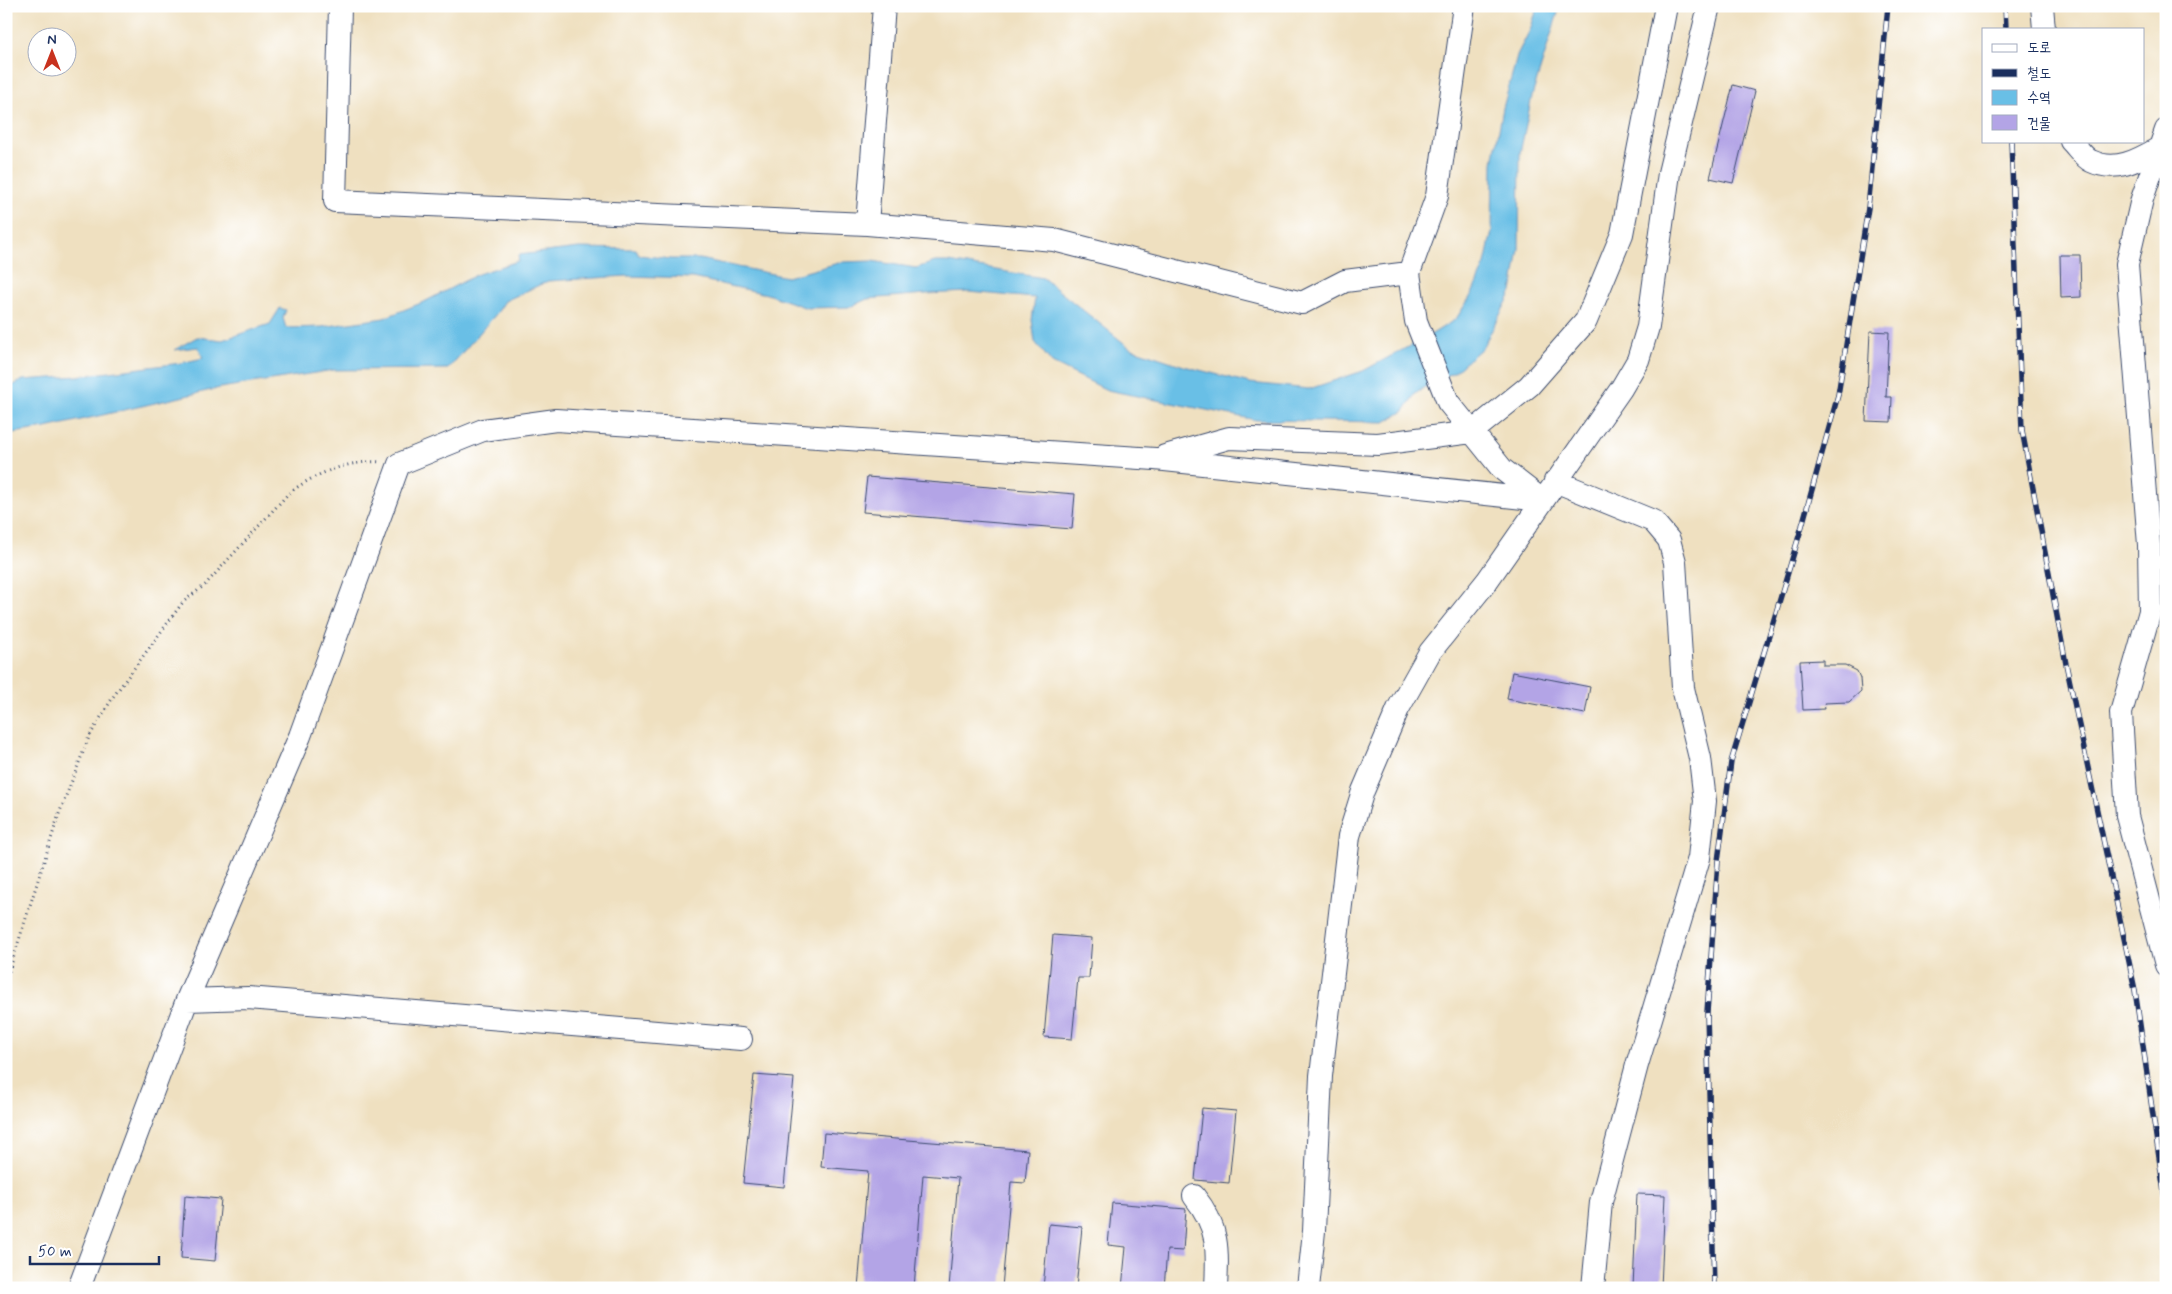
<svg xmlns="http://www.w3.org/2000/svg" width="2172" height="1294" viewBox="0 0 2172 1294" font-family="Mynerve,'Poor Story',sans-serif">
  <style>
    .water { fill: #69bfe6; stroke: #4277a2 }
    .building { fill: #b3a4e6 }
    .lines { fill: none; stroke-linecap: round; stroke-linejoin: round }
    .minor-casing { stroke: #3b4a6d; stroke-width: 24 }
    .path { stroke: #3b4a6d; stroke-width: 3; stroke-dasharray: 1 4; stroke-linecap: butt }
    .minor { stroke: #fff; stroke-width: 22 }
    .rail-casing { stroke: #1b2f5e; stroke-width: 5.5 }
    .rail { stroke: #fff; stroke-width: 4; stroke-dasharray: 11; stroke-linecap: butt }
  </style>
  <rect width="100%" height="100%" fill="#fff"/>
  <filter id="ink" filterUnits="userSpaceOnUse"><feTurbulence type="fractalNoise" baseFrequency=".02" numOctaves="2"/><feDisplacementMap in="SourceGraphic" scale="10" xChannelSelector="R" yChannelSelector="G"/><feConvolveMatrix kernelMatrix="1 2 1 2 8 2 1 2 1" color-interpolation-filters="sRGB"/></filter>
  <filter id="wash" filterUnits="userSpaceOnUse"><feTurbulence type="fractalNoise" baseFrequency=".0096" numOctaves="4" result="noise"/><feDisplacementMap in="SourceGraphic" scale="20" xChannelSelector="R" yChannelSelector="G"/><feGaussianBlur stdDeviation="1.12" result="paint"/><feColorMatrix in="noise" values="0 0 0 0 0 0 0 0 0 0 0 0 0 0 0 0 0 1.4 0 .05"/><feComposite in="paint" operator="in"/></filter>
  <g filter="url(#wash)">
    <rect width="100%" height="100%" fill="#efe0c0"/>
    <!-- water -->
    <path class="water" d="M1538,6H1560L1532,96L1520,153L1519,249L1512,292L1483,347L1455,372L1431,383L1415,394L1404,411L1385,422L1256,420L1107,390L1052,363L1035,342L1032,320L1035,298L969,292L925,294L867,299L850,307L807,308L767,294L693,278L627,276L548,281L505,301L497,313L448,369L334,370L220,388L46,428L6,434V389L23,380L78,376L181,363L203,358L198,347L174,350L197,337L222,340L270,324L280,308L286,310L283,318L286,328L322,327L384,318L426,301L478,274L518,261L519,255L579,248L636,249L639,255L671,259H700L787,277L842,262L872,261L916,268L935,262H949L1043,278L1130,348L1184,366L1250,383L1309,389L1363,371L1432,334L1456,319L1472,294L1485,264L1492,231L1493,163L1503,108L1518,53L1530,30Z"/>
    <g id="blocks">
      <!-- building -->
      <path class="building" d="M1733,85L1755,91L1733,183L1710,178Z
        M2060,255H2080L2081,297L2061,298Z
        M1870,331L1889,332L1886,397H1892L1891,422L1866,421Z
        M867,477L1075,494L1072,529L863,512Z
        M1823,660V665H1845L1857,671L1860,678L1861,691L1849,702L1824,703L1825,709L1803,710L1800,661Z
        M1512,672L1590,687L1585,714L1507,699Z
        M1053,935L1092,938L1089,978H1078L1072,1039L1044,1037Z
        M754,1075L794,1078L784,1187L743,1183Z
        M1202,1108L1236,1111L1229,1183L1195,1180Z
        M824,1133L1028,1150L1025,1183L1011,1182L1002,1288H949L958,1178L923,1175L914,1288H858L868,1171L821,1167Z
        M1637,1194L1665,1195L1661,1288H1633Z
        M185,1196L221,1199L215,1261L181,1258Z
        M1112,1203L1186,1209L1183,1251L1167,1250L1164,1288H1122L1126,1247L1108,1245Z
        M1049,1224L1082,1227L1076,1288H1043Z"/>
    </g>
  </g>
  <g filter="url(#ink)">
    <use href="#blocks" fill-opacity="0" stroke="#3b4a6d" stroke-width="1"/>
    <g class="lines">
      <!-- minor casing -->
      <g class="minor-casing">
        <path id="minor" d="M340,6L335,201L867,224L1054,240L1302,303L1345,281L1409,273
          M1464,6L1437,196L1409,273L1416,321L1448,402L1502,469L1542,500
          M2042,6L2044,29
          M2166,130L2142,199L2127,264L2149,545L2150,611L2121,713L2127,816L2166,965
          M2071,141C2077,147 2084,158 2091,161C2116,173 2138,160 2159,148
          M867,224L884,6
          M1165,456L1229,438L1378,444L1472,432L1529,386L1586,321L1622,234L1666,6
          M1555,481L1653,521L1669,540L1675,562L1683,688L1700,758L1705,801L1699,858L1637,1065L1601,1202L1593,1288
          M187,1000L248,998L741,1039
          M1194,1196C1219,1227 1218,1249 1216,1288
          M79,1288L187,1000L300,736L399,464L483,430L556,420L1155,459L1542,500
          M1308,1288L1314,1231L1321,1076L1349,836L1363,791L1398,709L1430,652L1487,581L1621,389L1638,360L1648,327L1669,173L1709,6"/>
      </g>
      <!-- path -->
      <path class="path" d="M6,981L59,814L89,737L113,697L183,602L205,585L288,494C313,474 348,460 381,462"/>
      <!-- minor -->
      <use href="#minor" class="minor"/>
      <!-- rail casing -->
      <g class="rail-casing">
        <path id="rail" d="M2005,6L2006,29
          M2011,141L2022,430L2066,664L2135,990L2166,1206
          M1714,1288L1707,1012L1718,861L1731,762L1802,526L1838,395L1868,208L1888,6"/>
      </g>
      <!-- rail -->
      <use href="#rail" class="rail"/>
    </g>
  </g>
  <!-- margin -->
  <rect width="2172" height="1294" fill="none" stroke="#fff" stroke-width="25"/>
  <!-- legend -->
  <rect x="1982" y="28" width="162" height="115" fill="#ffffff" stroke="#a4acbf"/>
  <rect x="1992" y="44" width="25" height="8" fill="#ffffff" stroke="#a4acbf"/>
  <text x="2027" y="52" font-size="15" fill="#1b2f5e">도로</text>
  <rect x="1992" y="69" width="25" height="8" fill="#1b2f5e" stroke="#a4acbf"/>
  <text x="2027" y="78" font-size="15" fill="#1b2f5e">철도</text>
  <rect x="1992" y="90" width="25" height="15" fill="#69bfe6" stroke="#a4acbf"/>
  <text x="2027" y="102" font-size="15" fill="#1b2f5e">수역</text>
  <rect x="1992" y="115" width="25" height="15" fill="#b3a4e6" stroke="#a4acbf"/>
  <text x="2027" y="128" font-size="15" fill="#1b2f5e">건물</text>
  <!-- north arrow -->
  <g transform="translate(52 52)"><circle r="24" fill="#ffffff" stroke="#a4acbf"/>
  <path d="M0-4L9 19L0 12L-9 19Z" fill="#c8321e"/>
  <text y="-8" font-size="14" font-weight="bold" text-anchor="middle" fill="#1b2f5e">N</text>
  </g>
  <!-- scale -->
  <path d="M30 1256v8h129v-8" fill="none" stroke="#1b2f5e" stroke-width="2.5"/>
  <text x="38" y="1256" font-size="15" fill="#1b2f5e" stroke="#ffffff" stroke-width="4" paint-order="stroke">50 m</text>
</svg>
